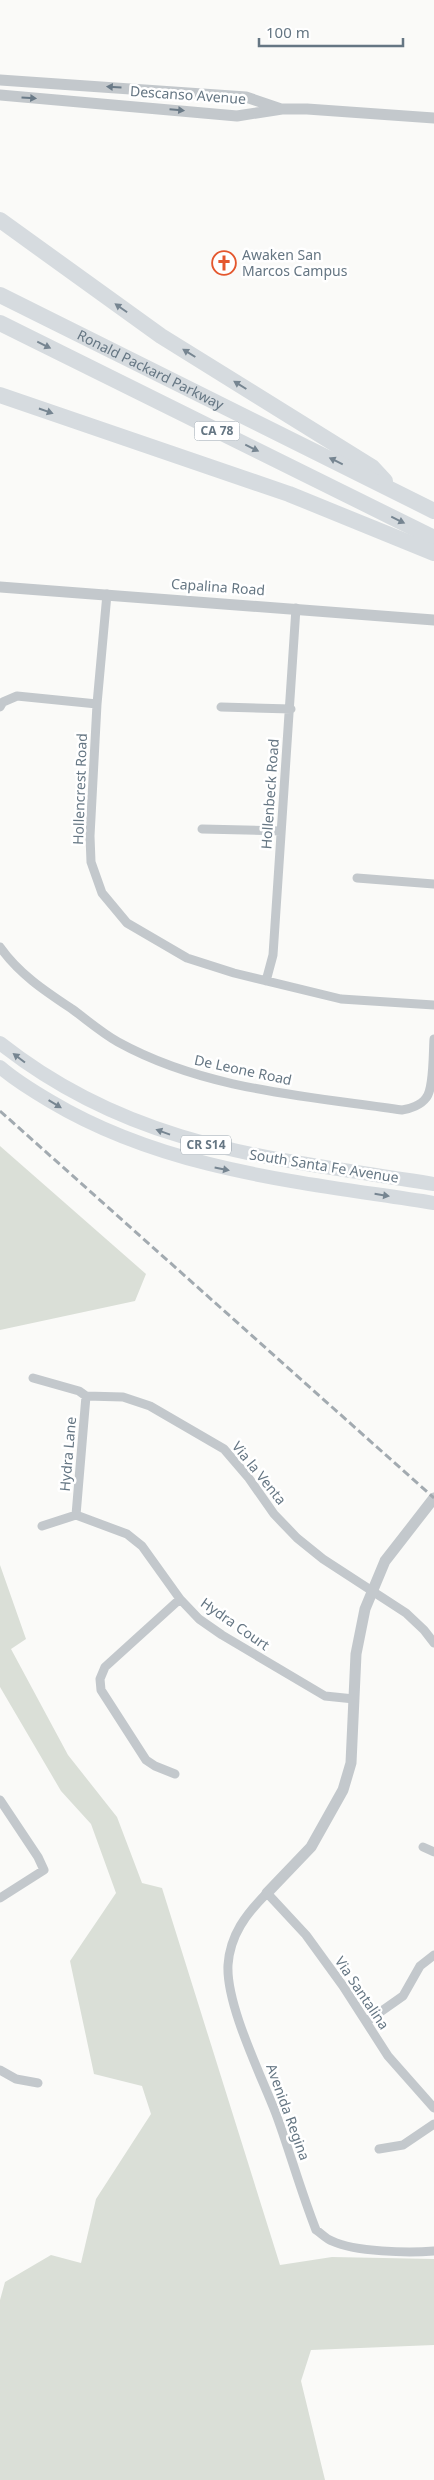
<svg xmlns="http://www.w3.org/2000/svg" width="434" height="2480" viewBox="0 0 434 2480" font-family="'Noto Sans',sans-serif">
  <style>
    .green { fill: #dadfd7 }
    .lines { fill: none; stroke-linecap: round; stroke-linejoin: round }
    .minor { stroke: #c3c8cc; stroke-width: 9 }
    .tertiary { stroke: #c3c8cc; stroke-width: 11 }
    .primary { stroke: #d6dbdf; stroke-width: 14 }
    .motorway { stroke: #d6dbdf; stroke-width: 16 }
    .rail { stroke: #a2aab0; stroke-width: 3; stroke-dasharray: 8 4; stroke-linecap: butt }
    .oneway { fill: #6a7a87 }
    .oneway2 { fill: #768591 }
    .labels { text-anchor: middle; stroke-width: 5; stroke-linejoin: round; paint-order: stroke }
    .shield { fill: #fff; stroke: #939fa8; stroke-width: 1 }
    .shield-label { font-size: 12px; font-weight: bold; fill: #657683 }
    .street-label { font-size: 14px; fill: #657683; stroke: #fff }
    .poi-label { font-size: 14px; fill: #657683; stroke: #fff; text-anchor: start }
  </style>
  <rect width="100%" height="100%" fill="#fafaf8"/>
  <!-- green -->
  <path class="green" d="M0,1146L146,1274L135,1301L0,1330Z
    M0,1565L26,1639L11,1649L68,1755L117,1817L142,1883L162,1888L280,2265L332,2257L434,2259V2345L311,2350L301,2381L325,2480H0V2300L5,2282L51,2255L81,2263L96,2199L151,2114L142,2086L94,2074L70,1961L116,1893L91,1824L61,1791L0,1687Z"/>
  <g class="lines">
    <!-- minor -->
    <path class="minor" d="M107,594L97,704L90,836L91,862L102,893L127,923L187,958L234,973L341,999L434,1005
      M0,707L3,702L17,696L97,704
      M221,707L291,709
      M202,829L281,831
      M357,878L434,884
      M0,947C19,974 45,991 72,1009C87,1020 102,1033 118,1042C205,1090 306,1096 402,1110C410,1109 421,1105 426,1098C434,1089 433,1052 434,1039
      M266,981L273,955L296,608
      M33,1378L79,1391L86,1396L123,1397L150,1406L224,1449L248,1477L274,1514L297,1538L323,1559L406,1613L424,1630L434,1643
      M76,1515L86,1396
      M42,1526L76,1515L127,1534L142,1546L180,1599L199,1619L222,1635L325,1696L354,1699
      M175,1774L155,1766L146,1760L101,1690L100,1679L105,1667L180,1599
      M0,1800L38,1857L44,1870L0,1898
      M423,1847L434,1852
      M366,2022L403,1996L420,1966L434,1955
      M0,2070L16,2079L38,2083
      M434,2108L388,2056L343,1986L306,1935L267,1893C246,1914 230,1935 228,1965C226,2005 261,2075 276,2114C290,2152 301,2192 316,2230C321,2233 326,2239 332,2241C355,2252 408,2253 434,2251
      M379,2149L403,2145L434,2124"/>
    <!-- tertiary -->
    <path class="tertiary" d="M0,80L246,97L281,109
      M0,95L237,116L282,109H307L434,118
      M0,587L434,620
      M267,1893L311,1847L343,1790L351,1763L356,1654L365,1609L385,1561L434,1498"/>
    <!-- primary -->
    <path class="primary" d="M0,1043C134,1149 273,1158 434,1184
      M0,1067C15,1080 33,1091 50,1101C167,1171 302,1182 434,1203"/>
    <!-- motorway -->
    <g class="motorway">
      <path d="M0,220L161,336L372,467L385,481"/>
      <path id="s1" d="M0,295L434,511"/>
      <path d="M0,323L434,538"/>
      <path d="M0,395L289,494L434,553"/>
    </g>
    <!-- rail -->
    <path class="rail" d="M0,1111L434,1498"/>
  </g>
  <!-- one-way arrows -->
  <defs><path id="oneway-solid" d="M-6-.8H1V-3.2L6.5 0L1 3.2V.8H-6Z" transform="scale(1.25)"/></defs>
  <g class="oneway">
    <use href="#oneway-solid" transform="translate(114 87) rotate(-176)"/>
    <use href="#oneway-solid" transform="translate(29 98) rotate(4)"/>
    <use href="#oneway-solid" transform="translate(177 110) rotate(5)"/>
  </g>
  <g class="oneway2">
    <use href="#oneway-solid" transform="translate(121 308) rotate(-145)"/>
    <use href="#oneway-solid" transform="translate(44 345) rotate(26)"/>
    <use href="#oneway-solid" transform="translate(189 353) rotate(-148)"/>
    <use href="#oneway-solid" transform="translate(240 385) rotate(-148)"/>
    <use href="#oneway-solid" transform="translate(46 411) rotate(19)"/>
    <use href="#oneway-solid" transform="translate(252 448) rotate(26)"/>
    <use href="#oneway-solid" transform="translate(336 461) rotate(-154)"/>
    <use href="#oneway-solid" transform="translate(398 520) rotate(26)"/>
    <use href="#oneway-solid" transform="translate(19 1058) rotate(-143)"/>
    <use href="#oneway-solid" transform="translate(55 1104) rotate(31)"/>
    <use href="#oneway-solid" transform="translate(163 1132) rotate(-160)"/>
    <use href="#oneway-solid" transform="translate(222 1169) rotate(11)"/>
    <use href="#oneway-solid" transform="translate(382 1195) rotate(9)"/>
  </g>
  <!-- icons -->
  <defs>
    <g id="church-ring" transform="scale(1.25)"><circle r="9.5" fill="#fff" stroke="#e4572e" stroke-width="1.5"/><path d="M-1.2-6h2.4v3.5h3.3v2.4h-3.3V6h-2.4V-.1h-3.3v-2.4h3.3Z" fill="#e4572e"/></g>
  </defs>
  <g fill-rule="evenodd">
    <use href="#church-ring" x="224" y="263"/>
  </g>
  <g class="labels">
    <!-- shield labels -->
    <g class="shield">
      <rect x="194.5" y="421.5" width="45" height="19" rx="4"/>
      <rect x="181" y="1135.5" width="50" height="19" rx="4"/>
    </g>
    <g class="shield-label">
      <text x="217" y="435">CA 78</text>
      <text x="206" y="1149">CR S14</text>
    </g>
    <!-- street labels -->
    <g class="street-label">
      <text transform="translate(188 95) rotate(4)" y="5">Descanso Avenue</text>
      <text dy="5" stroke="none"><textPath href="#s1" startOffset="168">Ronald Packard Parkway</textPath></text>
      <text transform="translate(218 587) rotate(4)" y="5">Capalina Road</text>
      <text transform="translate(80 789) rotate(-88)" y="5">Hollencrest Road</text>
      <text transform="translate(270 794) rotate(-86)" y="5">Hollenbeck Road</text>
      <text transform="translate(243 1070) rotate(12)" y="5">De Leone Road</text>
      <text transform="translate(324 1166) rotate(9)" y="5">South Santa Fe Avenue</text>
      <text transform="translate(68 1454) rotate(-85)" y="5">Hydra Lane</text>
      <text transform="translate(259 1473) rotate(51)" y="5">Via la Venta</text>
      <text transform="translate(235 1624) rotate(35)" y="5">Hydra Court</text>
      <text transform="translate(362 1993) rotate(56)" y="5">Via Santalina</text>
      <text transform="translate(288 2112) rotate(70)" y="5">Avenida Regina</text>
    </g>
    <!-- poi labels -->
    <g class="poi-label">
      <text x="242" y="260">Awaken San<tspan x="242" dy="16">Marcos Campus</tspan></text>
    </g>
  </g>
  <!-- scale -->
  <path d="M259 38v8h144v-8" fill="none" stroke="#657683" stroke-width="2.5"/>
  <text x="266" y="38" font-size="15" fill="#657683" stroke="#ffffff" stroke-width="4" paint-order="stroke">100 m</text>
</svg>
